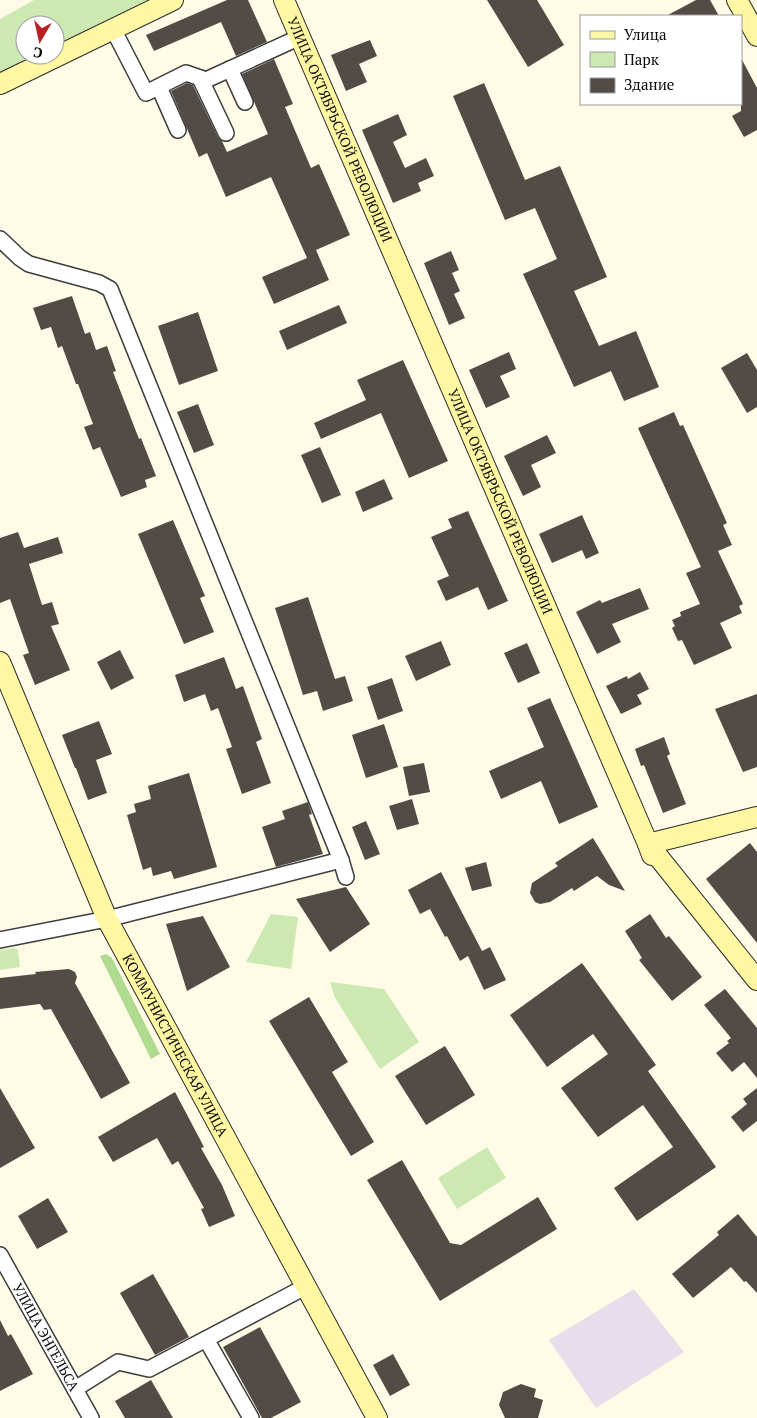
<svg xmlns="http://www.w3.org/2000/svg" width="757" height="1418" font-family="'PT Serif',serif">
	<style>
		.industrial { fill: #e8ddea }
		.green { fill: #cce9b1 }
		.forest { fill: #afda90 }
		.building { fill: #524b46 }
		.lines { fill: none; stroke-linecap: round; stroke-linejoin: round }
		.street-casing { stroke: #3d3d3d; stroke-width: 18 }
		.secondary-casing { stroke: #2c2c2c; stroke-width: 22 }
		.street { stroke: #fff; stroke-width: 15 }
		.secondary { stroke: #fff7a1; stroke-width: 20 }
		.labels { text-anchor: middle; stroke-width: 5; stroke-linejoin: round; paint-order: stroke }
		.street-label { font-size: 14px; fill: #0a0a0a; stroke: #fff }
	</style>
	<rect width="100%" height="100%" fill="#fffbe6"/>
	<path class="industrial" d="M634 1289 684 1352 596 1408 549 1340Z"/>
	<path class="green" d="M34 0H155L55 49V25H25V55H43L0 76V19Z
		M271 914 298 917 291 969 246 962Z
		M14 948 18 950 20 967 0 970V950Z
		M330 982 384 989 419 1042 380 1069 335 998Z
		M487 1147 506 1178 457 1209 438 1178Z"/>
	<path class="forest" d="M106 954 112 958 160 1054 151 1059 100 956Z"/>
	<path class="building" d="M227 0H248L267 42 236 56 221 22 154 51 146 35Z
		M487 0H537L564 45 528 67Z
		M696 0H710L719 16H666Z
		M370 40 377 56 359 64 367 82 346 91 331 55Z
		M741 58 757 88V130L744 137 732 116 741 111Z
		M274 59 293 104 285 107 311 168 319 164 350 235 316 250 329 280 274 304 262 277 307 258 271 177 226 197 207 153 199 157 171 91 187 83 193 85 218 137 222 141 227 152 268 134 242 74Z
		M484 83 525 180 560 166 607 277 574 291 599 346 636 331 659 387 624 401 611 371 574 387 523 274 557 259 535 208 505 220 453 96Z
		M398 114 407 135 393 142 405 168 426 158 434 176 418 183 421 191 393 203 362 130Z
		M451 251 459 270 452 273 460 291 454 294 465 318 449 325 424 263Z
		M72 296 85 334 90 332 96 350 107 346 116 371 113 372 139 439 141 438 156 476 145 480 147 487 121 497 100 447 93 450 84 427 93 424 78 384H76L62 346 58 348 51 327 41 330 33 308Z
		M339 305 347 323 287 350 279 331Z
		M198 312 218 371 179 385 158 326Z
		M509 352 516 369 500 376 510 397 486 408 469 370Z
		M747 353 757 370V407L747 413 721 368Z
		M403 360 448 461 409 478 381 413 321 439 314 423 366 400 357 380Z
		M198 404 214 445 194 453 177 412Z
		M674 412 680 426 683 425 727 523 723 525 732 545 718 551 743 604 739 606 742 613 720 623 732 648 694 665 682 640 678 641 672 628 675 626 672 620 681 616 680 612 700 604 686 573 701 567 638 428Z
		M547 435 556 453 531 465 541 487 523 496 504 456Z
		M320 447 341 495 322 503 301 455Z
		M384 479 393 499 363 512 355 492Z
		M468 511 508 601 488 610 478 587 446 601 437 581 449 576 431 537 452 528 448 519Z
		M582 515 599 553 586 559 582 550 552 563 539 534Z
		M173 520 205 596 200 598 214 632 184 644 138 534Z
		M18 532 24 548 58 537 63 553 29 564 42 605 52 602 59 624 51 626 70 670 35 685 23 655 29 653 10 599 0 603V538Z
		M640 588 649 609 612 624 621 642 597 654 576 612 600 600 602 603Z
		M308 597 335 679 345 676 353 701 323 711 317 691 303 695 275 608Z
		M441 641 451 665 416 681 405 656Z
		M527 643 540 673 518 683 504 653Z
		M120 650 134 678 111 690 97 662Z
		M224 657 236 689 243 686 262 739 256 742 271 783 242 794 226 749 232 747 218 708 211 711 205 694 184 702 175 675Z
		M640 672 649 689 637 695 642 704 621 714 606 686 627 676 628 679Z
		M392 678 403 711 378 720 367 687Z
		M757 694V767L743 772 715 709Z
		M550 698 598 807 559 824 541 781 501 799 489 771 544 747 527 708Z
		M99 721 112 754 96 760 107 793 88 800 76 768H75L62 735Z
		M384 724 398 767 366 778 352 735Z
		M664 737 670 754 667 756 686 804 663 813 644 765 641 766 635 749Z
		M424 763 430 792 409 796 403 767Z
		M189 773 217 867 174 879 171 871 153 876 151 867 143 870 127 815 136 812 134 804 151 799 148 786Z
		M412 799 419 824 397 830 389 806Z
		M308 802 312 814 309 815 323 854 276 867 262 827 285 819 282 811Z
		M366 821 380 854 365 860 352 827Z
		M593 838 625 891 609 885 597 876 574 891 572 888 550 902 540 904 535 902 530 893 532 883 558 866 555 863Z
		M750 843 757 852V943L706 879Z
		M486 862 492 886 472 891 465 868Z
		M441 872 482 951 490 947 506 980 484 990 468 956 460 961 447 936 445 937 430 909 420 914 408 890Z
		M346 887 370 924 330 952 296 899Z
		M650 914 666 938 669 936 702 977 672 1001 639 960 642 958 625 931Z
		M203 916 230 967 187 991 166 924Z
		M582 963 656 1065 648 1071 716 1167 637 1221 614 1188 673 1147 643 1105 598 1137 561 1088 608 1054 593 1034 547 1067 510 1015Z
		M69 969 75 972 77 977 75 983 130 1083 101 1099 51 1009 44 1010 40 1004 0 1009V978L36 974 35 972Z
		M725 989 757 1028V1078L744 1062 732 1072 716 1053 729 1043 727 1041 731 1038 704 1005Z
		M309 997 348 1062 332 1072 374 1142 351 1156 269 1021Z
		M445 1046 475 1095 426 1125 395 1076Z
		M0 1088 35 1148 0 1168Z
		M757 1088V1121L743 1132 731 1117 747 1104 743 1099Z
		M175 1092 204 1147 201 1148 222 1185 235 1216 209 1227 201 1209 204 1208 178 1161 172 1165 157 1138 113 1162 98 1137Z
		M402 1160 450 1243 461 1245 538 1197 557 1229 440 1301 367 1180Z
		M48 1198 68 1232 37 1249 18 1216Z
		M738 1214 757 1237V1293L746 1281 744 1282 731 1267 693 1298 672 1274 719 1235 717 1232Z
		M153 1274 189 1337 155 1355 120 1293Z
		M0 1320 8 1336 11 1334 33 1374 0 1391Z
		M260 1327 301 1402 271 1418H262L223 1347Z
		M393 1354 410 1385 390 1396 373 1365Z
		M151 1380 173 1418H125L115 1401Z
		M521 1384 536 1389 534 1397 543 1400 538 1418H505L499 1405 503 1392Z"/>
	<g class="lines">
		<g class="street-casing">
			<g id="street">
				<path d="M113 29 146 93 186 73 206 80 300 37"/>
				<path d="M230 69 245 102"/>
				<path d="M200 78 226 133"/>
				<path d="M159 87 178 130"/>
				<path d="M0 239 20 258 29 264 99 283 110 289 341 860 346 877"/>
				<path d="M0 940 107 919 341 860"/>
				<path id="s1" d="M0 1255 91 1418"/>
				<path d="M206 1339 251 1418"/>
				<path d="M75 1389 118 1362 149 1369 305 1287"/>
			</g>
		</g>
		<g class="secondary-casing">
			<g id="secondary">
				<path id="s2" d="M284 0 648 844 757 980"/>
				<path d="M737 0 757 36"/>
				<path d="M0 84 173 0"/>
				<path id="s3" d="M0 662 107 919 377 1418"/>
				<path d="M652 855 648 844 757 817"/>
			</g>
		</g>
		<use href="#street" class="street"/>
		<use href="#secondary" class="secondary"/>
	</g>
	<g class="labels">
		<g class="street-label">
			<text dy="5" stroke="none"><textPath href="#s2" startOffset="141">УЛИЦА ОКТЯБРЬСКОЙ РЕВОЛЮЦИИ</textPath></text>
			<text dy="5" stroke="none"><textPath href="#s2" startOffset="546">УЛИЦА ОКТЯБРЬСКОЙ РЕВОЛЮЦИИ</textPath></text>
			<text dy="5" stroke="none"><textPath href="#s3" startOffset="422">КОММУНИСТИЧЕСКАЯ УЛИЦА</textPath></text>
			<text dy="5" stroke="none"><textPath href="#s1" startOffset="94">УЛИЦА ЭНГЕЛЬСА</textPath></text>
		</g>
	</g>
	<rect x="580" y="15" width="162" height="90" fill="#ffffff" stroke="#9d9d9d"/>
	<rect x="590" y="31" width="25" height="8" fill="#fff7a1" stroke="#9d9d9d"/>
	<text x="624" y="40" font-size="15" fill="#0a0a0a">Улица</text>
	<rect x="590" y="52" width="25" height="15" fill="#cce9b1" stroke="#9d9d9d"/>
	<text x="624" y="65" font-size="15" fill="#0a0a0a">Парк</text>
	<rect x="590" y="78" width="25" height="15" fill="#524b46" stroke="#9d9d9d"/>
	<text x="624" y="90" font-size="15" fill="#0a0a0a">Здание</text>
	<g transform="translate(40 40) rotate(189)"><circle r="24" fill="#ffffff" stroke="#9d9d9d"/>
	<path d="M0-4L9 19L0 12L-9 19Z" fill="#bb2124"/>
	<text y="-8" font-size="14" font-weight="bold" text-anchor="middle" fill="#0a0a0a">С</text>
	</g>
</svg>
